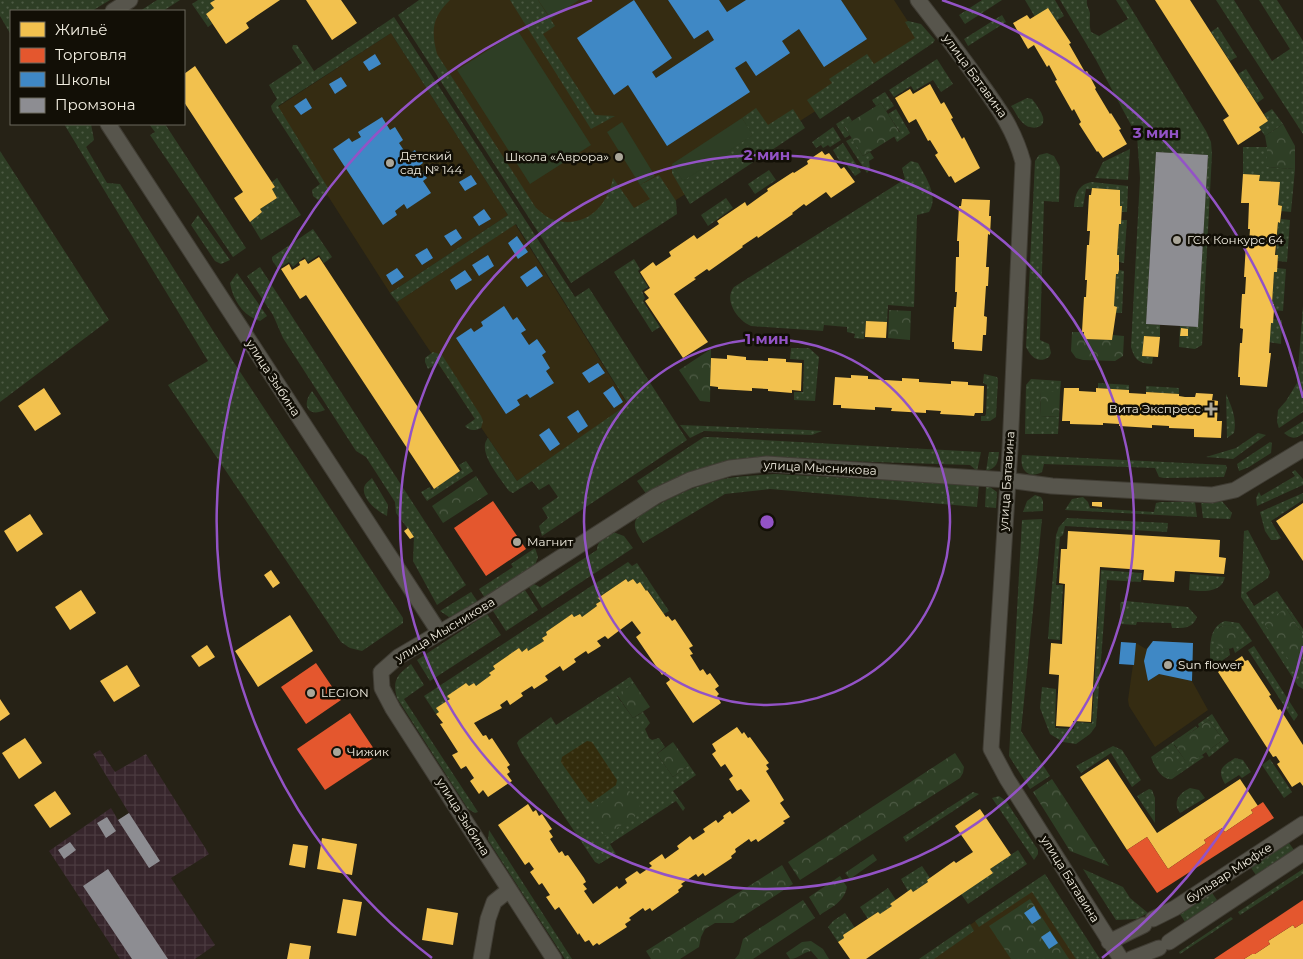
<svg xmlns="http://www.w3.org/2000/svg" width="1303" height="959" font-family="Montserrat,sans-serif">
	<style>
		.built { fill: #352c12 }
		.industrial { fill: url(#industrial-grid) }
		.grass { fill: url(#grass-dots) }
		.forest { fill: url(#forest-crowns) }
		.sand { fill: url(#sand-dots) }
		.pitch { fill: #2e3e25 }
		.homes { fill: #f2c14e }
		.shops { fill: #e4572e }
		.schools { fill: #3f88c5 }
		.industry { fill: #8d8d92 }
		.lines { fill: none; stroke-linecap: round; stroke-linejoin: round }
		.minor-casing { stroke: #403d34; stroke-width: 17 }
		.minor { stroke: #57554c; stroke-width: 15 }
		.ring { fill: none; stroke: #9353c6; stroke-width: 2.5 }
		.poi-dot { fill: #aaa699; stroke: #120f06; stroke-width: 2 }
		.labels { text-anchor: middle; stroke-width: 5; stroke-linejoin: round; paint-order: stroke }
		.street-label { font-size: 12px; fill: #f1ede0; stroke: #120f06 }
		.poi-label { font-size: 12px; fill: #f1ede0; stroke: #120f06; text-anchor: start }
		.centre { fill: #9353c6; stroke: #120f06; stroke-width: 2.5 }
		.ring-label { font-size: 15px; text-anchor: middle; font-weight: bold; fill: #9353c6; stroke: #120f06; stroke-width: 5; stroke-linejoin: round; paint-order: stroke }
	</style>
	<defs>
		<pattern id="industrial-grid" width="8" height="8" patternUnits="userSpaceOnUse" patternTransform="scale(1.25)"><rect width="8" height="8" fill="#37262c"/><path d="M0 4h8M4 0v8" fill="none" stroke="#4b3b40"/></pattern>
		<pattern id="grass-dots" width="8" height="8" patternUnits="userSpaceOnUse" patternTransform="scale(1.25)"><rect width="8" height="8" fill="#2e3e25"/><path d="M2 2h.1M6 6h.1" fill="none" stroke="#4d5a44" stroke-width="1.8" stroke-linecap="round"/></pattern>
		<pattern id="forest-crowns" width="20" height="18" patternUnits="userSpaceOnUse" patternTransform="scale(1.25)"><rect width="20" height="18" fill="#2e3e25"/><path d="M2 6a3 3 0 1 1 6 0M12 15a3 3 0 1 1 6 0" fill="none" stroke="#4d5a44"/></pattern>
		<pattern id="sand-dots" width="8" height="8" patternUnits="userSpaceOnUse" patternTransform="scale(1.25)"><rect width="8" height="8" fill="#332c0d"/><path d="M2 2h.1M6 6h.1" fill="none" stroke="#474124" stroke-width="1.8" stroke-linecap="round"/></pattern>
	</defs>
	<rect width="100%" height="100%" fill="#262216"/>
	<path class="built" d="M439 0H894L922 43 568 269 407 21Z
		M391 33 508 215 390 293 273 110Z
		M515 224 628 405 517 481 397 302Z
		M1153 641 1193 643 1192 681 1208 710 1155 747 1129 706 1128 700 1136 643 1146 649Z
		M1037 880 1088 959H919Z"/>
	<path class="industrial" d="M100 750 115 772 146 754 209 854 171 878 215 945 195 959H120L49 851 111 808 118 820 129 813 93 754Z"/>
	<path class="grass" d="M0 0H110L92 11H11V35L0 16Z
		M157 0H180L163 11H140Z
		M198 0H215L210 3 214 8 206 14 212 24 208 27 192 4Z
		M419 0H450C432 17 431 31 437 54L536 208C540 211 546 217 551 219 584 230 607 208 613 178L634 208 650 199 640 185 659 175 676 201 677 214 571 283 398 15Z
		M510 0H538L555 26 543 34 595 115 615 116 591 129Z
		M982 0H1002L965 24 959 15Z
		M1025 0H1055L1064 16 1056 21 1035 17Z
		M1060 0H1087C1086 6 1089 8 1090 13 1090 20 1089 25 1091 32L1099 36 1128 19 1116 0H1126L1206 131 1211 142 1212 154 1202 345 1195 349 1179 347 1180 326 1198 327 1208 155 1156 152 1146 324 1160 325V337L1144 336 1142 356 1153 357 1152 364C1138 363 1135 360 1131 347L1140 178 1137 136 1096 60Z
		M1216 0H1234L1272 61 1290 49 1259 0H1277L1303 41V134Z
		M1002 15 1006 22 968 46 964 39Z
		M394 17 575 297 589 288 687 440 542 536 539 526 548 518 542 508 558 497 549 484 539 490 532 481 513 493 509 491C501 479 476 451 488 438L517 481 628 404 516 224 397 302 390 293 508 215 391 33 278 106 328 188 327 195 318 200 313 196 312 190 320 184 272 110 271 106 277 99 269 85 302 63 292 48 293 45H297L314 71Z
		M908 21 921 24 935 40 933 43 820 119 807 100 832 83 829 79 867 54 874 64 915 38 905 22Z
		M1218 27 1237 57 1230 61 1211 32Z
		M937 59 953 84 941 92 933 80 914 91 911 86 894 97 889 90Z
		M1246 69 1264 98 1257 103 1238 74Z
		M885 92 894 106 886 111 881 103 876 106 872 100Z
		M1027 98 1032 99C1036 104 1041 111 1043 117 1046 130 1029 130 1023 123 1018 119 1015 111 1011 106Z
		M756 108 768 125 793 109 805 128 690 204 672 173V164L683 180 752 135 742 118Z
		M896 109 910 133 897 142 894 136 900 132 888 114Z
		M1272 109 1283 124 1265 136 1259 127 1268 121 1264 114Z
		M849 116 852 121 844 127 850 135 845 138 836 124Z
		M64 124H91L94 140 86 147 107 183 120 184 217 337 403 618V623L362 651 350 648 341 642 168 385 208 361Z
		M149 124H165L246 248 233 257 150 135 155 132Z
		M833 127 841 140 830 147 828 145 823 148 821 145 816 148 812 142Z
		M852 138 863 156 870 152 874 158 869 161 870 169 867 173 846 141Z
		M843 143 861 172 855 176 843 160 840 162 833 150Z
		M1243 147H1267V167L1295 169 1291 212 1281 211 1282 206 1278 205 1280 182 1259 181 1260 175 1243 174Z
		M1130 149 1128 180 1095 178 1103 162Z
		M0 151 109 320 0 402Z
		M1047 153 1054 156 1060 167 1059 202 1044 201 1040 340 1049 344 1051 353 1049 357C1038 364 1031 357 1026 347L1035 161 1039 155Z
		M911 161 918 163C926 178 939 196 929 212L917 215 914 307 888 305 887 322 866 321 864 339 854 338 855 334 847 332V327L824 325 823 331 751 326C738 321 723 300 734 287L905 179 902 168Z
		M769 170 776 180 755 194 748 184Z
		M277 178 301 215 261 240 250 222 262 212 260 209 277 198 272 189 275 187 272 182Z
		M1092 182 1128 186 1127 212H1122L1120 206V190L1086 189 1083 207H1074C1075 195 1078 184 1092 182Z
		M726 198 733 208 708 226 701 215Z
		M198 215 230 260 221 264 215 261 191 225Z
		M1281 219 1290 220 1287 262 1278 261V255H1276L1278 222 1280 223Z
		M1121 220H1127L1124 263 1119 262V255H1117L1119 224H1121Z
		M313 229 332 257 324 263 319 255 308 262 304 257 293 267 289 262 278 269 272 260V257Z
		M634 259 640 269 638 271 648 287 642 291 645 298 643 301 660 327 652 332 614 272Z
		M260 267 466 585 437 605 413 561 414 537 396 513 395 502 366 457 356 451 283 338 273 315 247 276Z
		M1277 268 1286 269 1283 311 1274 310V305L1272 304 1274 272H1277Z
		M1119 270 1124 271 1122 313H1116V307L1114 306 1116 274H1118Z
		M237 273 267 316 260 321C243 316 233 300 230 283Z
		M1303 306V412L1279 428 1277 422 1278 410 1286 401 1297 383Z
		M1273 319 1282 320 1281 344 1269 342 1271 323H1273Z
		M791 348H809L819 357 815 401 794 400V392H803L804 360 790 359Z
		M433 352 442 355 481 416 483 421 481 428C475 431 469 431 465 426L475 419 438 363 428 369 425 362V358Z
		M984 374 997 377 998 380 996 417 990 421H981V416H985L986 414 987 385 983 383Z
		M1031 379 1061 381 1060 392H1041L1040 416 1059 417 1058 434H1025L1026 385Z
		M1098 383 1129 385V390L1098 388Z
		M1146 386 1179 388V394L1146 392Z
		M312 391 325 410C308 418 301 405 312 391Z
		M1226 394C1232 407 1237 419 1234 433L1227 438Z
		M1303 421V434C1295 439 1291 439 1284 433Z
		M680 425 807 430 822 431 812 435 704 431 690 438Z
		M1258 433 1266 435 1233 459 1206 457 1236 448Z
		M704 437H710L981 452 977 471 970 465 749 458 716 465 647 495 637 481Z
		M1270 442 1272 443 1271 453 1249 467 1239 471 1237 464Z
		M989 452H999C998 463 997 468 986 471Z
		M1022 455 1226 465 1227 468 1224 477 1164 478 1159 477 1155 468 1044 464 1042 472C1028 480 1019 469 1022 455Z
		M466 461 473 471 427 501 421 492 430 487 431 490 434 489 460 471 462 470 459 465Z
		M1295 470 1303 479V485L1257 506 1256 498 1259 492 1261 496 1295 476 1292 472Z
		M775 474 979 485 977 507 770 489 725 494 643 543C637 533 631 526 638 516 661 503 684 490 709 483 730 476 753 476 775 474Z
		M372 478 388 505 387 516C378 512 362 499 364 488 365 483 369 481 372 478Z
		M986 487H990L997 492 996 508 985 507Z
		M1303 493V500L1271 521 1281 538 1277 540H1271L1265 531 1260 512Z
		M1035 495 1041 497 1043 501V511L1023 512 1027 501Z
		M1083 497 1088 502 1090 508 1154 512 1156 503 1160 502H1195L1197 517 1065 510 1072 499Z
		M1221 500 1232 513 1230 519 1203 518 1201 502Z
		M1067 518 1168 523 1167 532 1065 526 1063 535 1060 537 1056 585H1063L1060 640 1048 639 1056 535 1059 527Z
		M1042 519 1021 731 1050 776 1030 789 1009 756 1022 520Z
		M1248 530 1270 572 1268 578 1246 593 1254 606 1277 591 1303 629V635L1286 608 1293 665 1303 659V689L1298 686 1241 597 1244 531Z
		M613 532 624 536 633 548 542 608 529 587 534 584 540 587 597 550C597 540 605 537 613 532Z
		M535 548 538 557 535 565 485 598 479 589 513 567 511 564Z
		M628 562 632 566 637 563 669 611 664 614 648 590 646 591 640 583 637 584 628 582 626 579 599 597 601 601 596 604 597 606 582 617 580 614 574 617 572 614 546 632 547 635 542 638 544 641 528 651 526 649 522 652 519 648 493 666 495 669 490 672 491 675 476 686 474 683 469 686 466 683 448 696 450 699 437 708 439 712 436 714 424 696Z
		M1101 570 1142 573 1141 582 1107 580 1096 726 1090 734 1076 744 1063 742 1050 734 1040 708 1042 687 1056 689 1055 728 1074 729 1075 722 1092 723Z
		M1190 574 1225 577C1222 593 1202 592 1189 590Z
		M525 590 538 610 506 631 493 611Z
		M471 592 478 602 455 616 449 617 440 611Z
		M1126 601 1188 607 1197 617C1192 629 1184 628 1172 628L1171 623 1137 622 1136 625 1121 624 1120 604 1121 602Z
		M487 614 501 635 430 681 417 660Z
		M1225 621 1239 623 1252 641 1235 653 1233 647 1238 641 1234 627 1227 625 1219 627 1225 649H1229L1230 655 1210 669C1211 652 1206 628 1225 621Z
		M1254 646 1298 715 1294 721 1248 650Z
		M411 664 424 685 404 699 478 812 475 813 468 809 397 698C392 680 397 675 411 664Z
		M630 677 634 683 617 696 633 718 643 712 650 723 645 729 649 738 652 740 659 738 665 747 657 754 673 777 689 765 696 775 673 791 685 808 683 811 676 801 610 844 616 854 599 864 595 862 521 752 517 743 519 740 551 717 556 725Z
		M1212 714 1229 741 1209 757 1206 752 1223 740 1209 720 1199 727 1198 724Z
		M1196 726 1197 728 1174 745 1188 764 1202 755 1204 757 1172 779C1162 781 1154 766 1151 757Z
		M1113 746 1122 750 1141 780 1132 787 1111 753 1081 773 1076 766Z
		M1235 758 1243 760 1251 772 1242 778 1239 775 1225 784C1216 769 1223 766 1235 758Z
		M1270 759 1292 792 1284 798 1262 765Z
		M1190 788 1199 790 1205 798 1180 813C1172 802 1179 793 1190 788Z
		M1149 789 1152 790 1155 798V823L1137 796Z
		M973 792 979 794 906 842 903 837Z
		M999 796 1006 801 1038 850V854L1034 860 992 798Z
		M489 830 572 959H565L488 840Z
		M1287 840 1294 850 1256 875 1249 865Z
		M1018 850 1027 864 968 904 961 894 993 873 990 869Z
		M922 866 930 878 927 880 928 882 913 892 911 889 908 891 901 879Z
		M1083 869 1123 887 1130 898 1148 913 1137 919 1116 920Z
		M1303 869V874L1240 915 1238 912Z
		M1045 874 1100 959H1076L1032 892 979 927 975 921Z
		M888 888 896 900 890 904 892 906 880 914 877 912 868 919 860 907Z
		M1210 890 1217 900 1185 922 1178 911Z
		M845 913 855 928 843 935 844 938 838 942 828 927 833 921Z
		M1231 917 1233 919 1180 954 1179 952Z
		M970 924 974 931 934 959H919Z"/>
	<path class="forest" d="M881 103 900 133 863 156 844 126Z
		M1283 124 1295 146V169L1267 167V147L1265 136Z
		M889 310 911 311 910 340 888 338Z
		M1072 332H1084V339L1112 340 1113 335 1124 336 1123 356 1115 361 1083 360 1076 358 1071 351Z
		M711 349 710 402 700 401 679 370Z
		M1041 391 1060 392 1059 417 1040 416Z
		M476 476 488 494 443 523 432 506Z
		M1286 608 1303 635V659L1293 666 1264 623Z
		M1215 637a12 12 0 1 1 24 0a12 12 0 1 1-24 0Z
		M634 683 650 707 633 718 617 695Z
		M1209 720 1223 740 1188 765 1174 744Z
		M673 742 689 765 673 777 657 754Z
		M1169 749 1182 768 1167 778 1154 759Z
		M955 753 964 767 963 773 960 778 800 880 788 862Z
		M1052 779 1109 866 1070 851 1033 792Z
		M626 786 643 811 605 836 589 811Z
		M873 854 877 860 850 879 845 873Z
		M782 865 793 884 733 923H715L705 929 701 937 699 947 680 959H651L646 951Z
		M840 876 847 887C844 902 832 907 820 915L809 897Z
		M1030 899 1069 959H1011L989 926Z
		M803 900 815 918 753 959H735L739 954 743 939Z
		M811 941 823 949 829 959H818L811 951C803 952 798 959 790 959L786 953 802 942Z"/>
	<path class="sand" d="M587 741 592 742 617 780 616 785 591 803 588 801 561 762 562 757Z"/>
	<path class="pitch" d="M538 0H579L551 19Z
		M518 31 591 145 530 184 457 70Z
		M742 118 753 135 683 181 672 164Z
		M622 122 655 176 640 185 607 132Z"/>
	<path class="homes" d="M215 0H280L246 23 249 28 226 44 206 14 214 8 210 3Z
		M306 0H341L357 23 332 40Z
		M1155 0H1190L1268 121 1259 127 1261 130 1238 145 1223 120 1229 116Z
		M1048 8 1071 43 1069 44 1085 72 1087 71 1096 88 1095 89 1110 114 1111 113 1121 129 1119 130 1127 144 1103 158 1098 151 1097 152 1079 124 1081 122 1074 109 1072 111 1055 81 1057 80 1049 65 1047 67 1034 45 1028 49 1013 23 1027 15 1030 19Z
		M195 66 275 187 272 189 277 198 260 209 262 212 250 222 234 198 243 192 184 102V74Z
		M930 84 941 104 944 102 953 118 951 119 962 139 964 137 980 168 955 183 951 176 949 177 935 155 938 153 930 140 928 141 916 119 909 123 895 98 910 89 913 94Z
		M822 151 825 155 829 153 841 169 844 167 855 182 831 198 826 192 806 206 804 204 792 213 793 214 758 238 757 236 742 246 743 247 709 271 707 269 694 278 696 279 674 294 708 342 683 358 645 301 649 298 644 292 650 288 640 272 653 262 656 266 671 256 669 252 694 235 697 239 719 224 717 221 745 202 747 206 768 191 767 189 793 172 794 173 808 164 807 161Z
		M1243 174 1260 175 1259 181 1280 182 1278 205 1282 206 1280 223 1278 222 1275 255H1278L1277 272H1274L1272 304H1274V310L1273 323H1271L1269 353H1271L1267 387 1240 385V377H1238L1240 343H1242L1243 329 1240 328 1242 294H1245L1246 277H1244L1246 244H1249L1250 229H1248L1249 203H1241Z
		M1092 188 1120 190V206H1122L1121 224H1119L1117 255H1119V270L1118 274H1116L1114 306 1117 307 1116 313 1112 340 1084 339V332H1082L1084 297H1086L1087 280H1085L1087 245H1089L1090 231H1087L1089 195H1091Z
		M962 199 990 200 989 216H991L990 235 988 234 986 267H989L988 286H986L984 316 987 317 986 335H983L982 351 954 349V342H952L954 307H956L957 292H955L956 257H959V241H957L959 206H961Z
		M319 257 460 471 434 489 306 295 300 299 281 269 289 264 292 270 300 265 299 262 305 259 308 264Z
		M866 321 887 322 886 338 865 337Z
		M1181 328 1188 329V336H1180Z
		M1144 336 1160 337 1158 357 1142 356Z
		M727 355 746 357V360L768 361V358L786 359V362L802 363 801 391 792 390V393L768 391V389L752 388V391L718 389V387L710 386 711 358 727 359Z
		M851 375 868 376V379L902 381V378L919 379V382L951 384V381L968 382V385L984 386 983 413H975L974 416 959 415 940 414 941 411 926 410V413L891 411 892 408 875 407V410L841 408V405H833L835 377 851 378Z
		M44 388 61 414 35 431 18 406Z
		M1064 388H1079V391L1096 392V388L1129 390V393L1146 394V392L1179 394V396L1185 397H1195L1196 393 1213 394 1212 400 1218 401 1217 421H1222L1221 438 1194 437V429L1169 428V426L1152 425V428L1119 426V424L1103 423V425L1070 424V421H1062Z
		M1092 502H1102V507L1092 506Z
		M1303 503V561L1276 521Z
		M30 514 43 534 17 552 4 531Z
		M408 528 414 537 410 539 404 531Z
		M1068 531 1220 540 1219 557 1226 558 1224 574 1175 571 1174 582 1143 580 1144 570 1100 567 1091 722 1073 721V727L1056 726 1059 675 1049 674 1051 643 1062 644 1065 584 1059 583 1061 549H1067Z
		M271 570 280 583 273 588 264 575Z
		M626 579 628 582 633 579 637 584 640 582 646 591 647 590 666 617 668 616 672 621 675 619 693 646 689 648 693 654 690 655 700 671 703 669 707 675 710 673 719 686 715 689 719 694 717 696 721 703 693 723 666 683 670 680 665 672 662 675 636 637 641 633 632 621 608 639 605 636 597 641 601 646 588 654 586 651 574 659 576 662 563 671 560 666 545 676 548 680 534 689 532 686 521 693 523 696 510 705 507 700 500 705 502 708 474 723 483 736 486 735 489 740 492 738 510 765 507 767 510 772 507 774 512 781 488 797 483 790 479 794 470 781 474 778 466 766 461 769 452 755 458 752 440 724 443 723 436 714 439 712 436 708 450 699 447 696 466 683 469 686 474 683 476 686 491 675 489 673 495 669 493 666 519 648 522 652 527 648 528 651 544 641 542 638 547 635 546 632 572 614 574 617 580 614 582 617 597 606 596 604 601 601 598 598Z
		M81 590 96 613 70 630 55 607Z
		M290 615 313 651 258 687 235 651Z
		M207 645 215 657 199 667 191 656Z
		M1242 656 1245 661 1248 660 1271 695 1269 696 1278 710 1280 709 1303 745V786L1300 782 1292 787 1277 764 1280 762 1276 756 1273 757 1218 672Z
		M127 665 140 686 114 702 100 681Z
		M0 699 10 714 0 721Z
		M737 727 742 734 744 732 748 738 750 737 769 763 766 765 769 769 766 771 784 800 780 803 790 817 783 821 785 823 758 842 756 839 751 842 749 839 735 849 736 852 731 856 732 858 705 876 703 873 698 877 696 874 681 884 683 886 678 890 679 892 652 911 650 908 645 911 643 908 629 918 631 920 625 924 627 927 599 945 597 943 593 946 589 940 585 942 579 933 578 935 559 907 555 910 546 897 550 895 542 883 539 885 530 872 534 869 529 862 525 865 498 825 528 804 533 812 536 810 539 816 542 814 552 829 549 831 553 837 550 839 559 853 562 851 565 856 568 855 584 878 586 882 583 884 587 889 584 891 593 904 617 886 619 889 627 883 625 879 637 871 640 874 652 866 649 863 662 854 665 859 679 849 677 846 690 836 693 840 705 832 703 829 716 820 718 823 724 818 723 816 730 811 732 814 750 801 741 789 737 791 729 779 733 776 725 764 721 767 712 754 716 751 712 744Z
		M25 738 42 763 19 779 2 753Z
		M1108 759 1157 833 1240 779 1258 806 1251 810 1253 813 1225 832 1222 828 1204 840 1206 843 1168 869 1147 837 1127 850 1080 777Z
		M55 791 71 814 50 828 34 805Z
		M980 809 1011 855 990 869 993 873 866 959H850L838 942 844 938 843 935 878 912 880 914 892 906 890 904 911 889 913 892 928 882 927 880 954 861 956 863 973 852 955 826Z
		M322 838 357 844 352 875 317 869Z
		M293 844 308 846 305 868 289 865Z
		M343 899 362 902 356 936 337 933Z
		M427 908 458 913 453 945 422 940Z
		M1303 923V959H1244L1252 954H1255L1270 944 1268 941 1293 925 1295 928Z
		M290 943 311 946 309 959H287Z"/>
	<path class="shops" d="M493 501 526 549 486 576 454 528Z
		M316 663 341 700 306 724 281 687Z
		M350 713 378 755 325 790 297 749Z
		M1263 802 1274 818 1157 893 1127 850 1147 837 1168 869 1206 843 1204 840 1222 828 1225 832 1253 813 1251 810Z
		M1303 900V923L1295 928 1293 925 1268 941 1270 944 1255 954H1252L1244 959H1214Z"/>
	<path class="schools" d="M634 0 672 58 652 72 656 78 714 40 708 30 694 39 668 0H719L727 12 746 0H841L867 39 824 67 799 29 782 41 790 53 756 76 746 61 735 68 750 92 667 146 628 85 614 95 577 38Z
		M375 54 381 64 369 71 363 62Z
		M341 77 347 86 335 94 329 84Z
		M306 98 312 108 301 115 294 106Z
		M382 117 390 130 395 127 403 140 399 143 407 155 415 150 423 163 419 166 427 178 423 181 431 193 407 209 404 204 395 211 397 215 383 225 333 149 349 138 352 142 361 137 358 132Z
		M471 175 477 184 465 191 459 182Z
		M484 209 491 219 479 226 473 217Z
		M456 229 462 238 451 246 444 236Z
		M517 236 528 252 518 259 508 243Z
		M427 248 433 258 422 265 415 255Z
		M488 255 494 266 479 276 472 265Z
		M536 266 543 276 527 287 520 277Z
		M397 268 404 277 392 285 386 275Z
		M465 270 472 280 456 290 450 280Z
		M504 306 513 320 517 317 526 330 521 333 529 345 537 339 546 352 542 355 550 368 546 371 554 383 530 398 527 394 517 400 520 405 506 414 456 338 471 328 474 332 483 326 481 322Z
		M598 363 605 373 589 383 582 373Z
		M613 386 623 402 614 408 603 393Z
		M578 410 588 426 578 433 567 417Z
		M549 428 560 444 550 451 539 435Z
		M1153 641 1193 643 1192 681 1159 674 1148 681 1144 661 1147 649Z
		M1121 642 1136 643 1134 665 1119 664Z
		M1034 906 1041 918 1032 924 1024 913Z
		M1050 931 1058 943 1049 949 1041 937Z"/>
	<path class="industry" d="M1156 152 1208 155 1198 327 1146 324Z
		M129 813 160 861 149 868 118 820Z
		M107 817 116 831 106 838 97 823Z
		M70 842 76 850 64 859 58 850Z
		M108 869 168 959H132L83 886Z"/>
	<g class="lines">
		<g class="minor-casing">
			<path id="minor" d="M918 0C939 27 959 53 979 81 999 109 1014 129 1023 162L1010 449 991 749 1007 779 1121 959
				M113 11 130 0
				M108 124 439 632
				M1153 919 1175 908 1303 824
				M1109 942 1144 925
				M1169 942 1303 853
				M481 959 488 919 494 902 509 890
				M554 959 393 709 382 688 381 672 398 657 485 606 656 496 690 480 730 468 767 464 1007 480 1052 486 1212 495 1235 490 1303 449
				M1131 959 1159 948"/>
		</g>
		<use href="#minor" class="minor"/>
	</g>
	<g class="ring">
		<circle cx="767" cy="522" r="183"/>
		<circle cx="767" cy="522" r="367"/>
		<path d="M1303 646A550 550 0 0 1 1102 958M432 958A550 550 0 0 1 592 0M942 0A550 550 0 0 1 1303 398"/>
	</g>
	<g class="poi-dot">
		<circle cx="619" cy="157" r="5"/>
		<circle cx="390" cy="163" r="5"/>
		<circle cx="1177" cy="240" r="5"/>
		<path d="M1208.5 401.5h5v5h5v5h-5v5h-5v-5h-5v-5h5z"/>
		<circle cx="517" cy="542" r="5"/>
		<circle cx="1168" cy="665" r="5"/>
		<circle cx="311" cy="693" r="5"/>
		<circle cx="337" cy="752" r="5"/>
	</g>
	<g class="labels">
		<g class="street-label">
			<text transform="translate(975 76) rotate(54)" y="4">улица Батавина</text>
			<text transform="translate(273 378) rotate(57)" y="4">улица Зыбина</text>
			<text transform="translate(820 468) rotate(3)" y="4">улица Мысникова</text>
			<text transform="translate(1007 481) rotate(-86)" y="4">улица Батавина</text>
			<text transform="translate(445 630) rotate(-31)" y="4">улица Мысникова</text>
			<text transform="translate(463 817) rotate(58)" y="4">улица Зыбина</text>
			<text transform="translate(1229 873) rotate(-33)" y="4">бульвар Мюфке</text>
			<text transform="translate(1070 879) rotate(58)" y="4">улица Батавина</text>
		</g>
		<g class="poi-label">
			<text x="400" y="160">Детский<tspan x="400" dy="14">сад № 144</tspan></text>
			<text x="609" y="161" text-anchor="end">Школа «Аврора»</text>
			<text x="1187" y="244">ГСК Конкурс 64</text>
			<text x="1201" y="413" text-anchor="end">Вита Экспресс</text>
			<text x="527" y="546">Магнит</text>
			<text x="1178" y="669">Sun flower</text>
			<text x="321" y="697">LEGION</text>
			<text x="347" y="756">Чижик</text>
		</g>
	</g>
	<circle cx="767" cy="522" r="8" class="centre"/>
	<g class="ring-label">
		<text x="1156" y="138">3 мин</text>
		<text x="767" y="160">2 мин</text>
		<text x="767" y="344">1 мин</text>
	</g>
	<rect x="10" y="10" width="175" height="115" fill="#120f06" stroke="#6b685d"/>
	<rect x="20" y="22" width="25" height="15" fill="#f2c14e" stroke="#6b685d"/>
	<text x="55" y="35" font-size="15" fill="#f1ede0">Жильё</text>
	<rect x="20" y="48" width="25" height="15" fill="#e4572e" stroke="#6b685d"/>
	<text x="55" y="60" font-size="15" fill="#f1ede0">Торговля</text>
	<rect x="20" y="72" width="25" height="15" fill="#3f88c5" stroke="#6b685d"/>
	<text x="55" y="85" font-size="15" fill="#f1ede0">Школы</text>
	<rect x="20" y="98" width="25" height="15" fill="#8d8d92" stroke="#6b685d"/>
	<text x="55" y="110" font-size="15" fill="#f1ede0">Промзона</text>
</svg>
